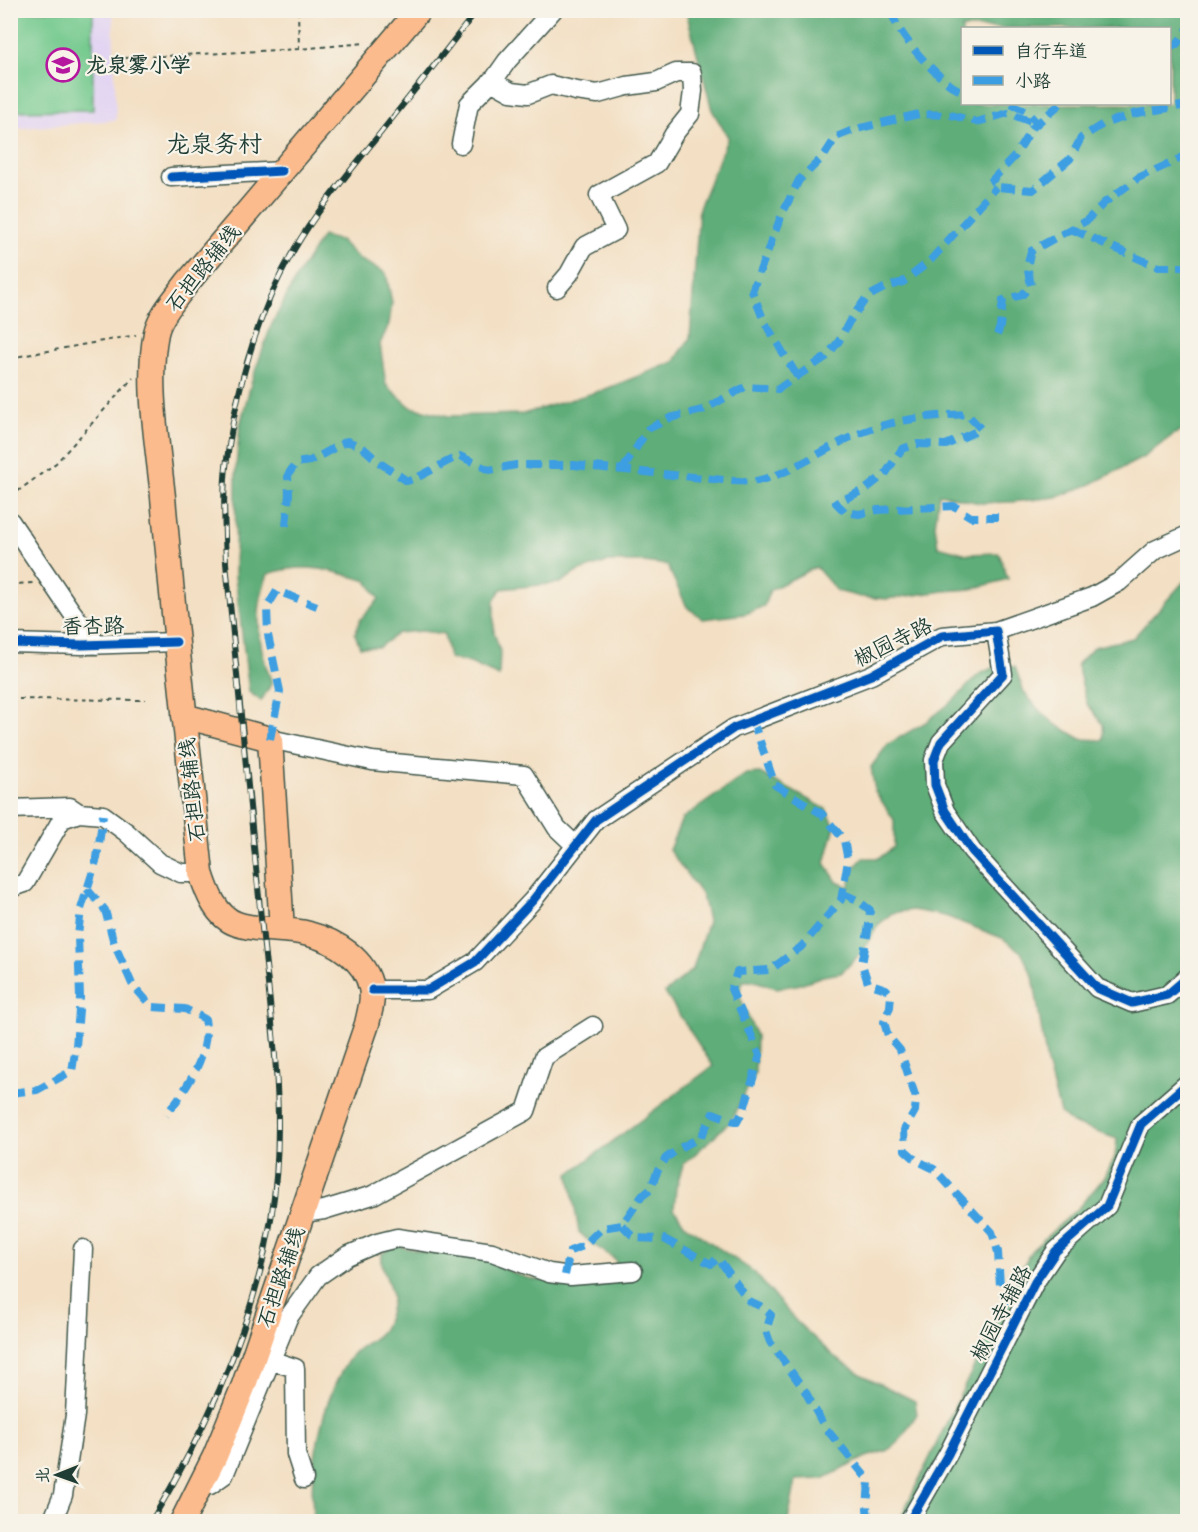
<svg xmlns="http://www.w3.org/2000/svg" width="1198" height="1532" font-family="Dekko,'LXGW WenKai TC',sans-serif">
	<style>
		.built { fill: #e2d4f3 }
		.green { fill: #73c98e; stroke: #498361; stroke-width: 1.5 }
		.forest { fill: #5ead79; stroke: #3e7556; stroke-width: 1.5; fill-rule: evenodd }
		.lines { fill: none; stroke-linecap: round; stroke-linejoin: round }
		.minor-casing { stroke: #3f5549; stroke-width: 21 }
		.major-casing { stroke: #3f5549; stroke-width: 27 }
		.path { stroke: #3f5549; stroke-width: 2; stroke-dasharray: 4.5 4.5; stroke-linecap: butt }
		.minor { stroke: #fff; stroke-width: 18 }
		.major { stroke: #fbbb8d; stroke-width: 24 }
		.rail-casing { stroke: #1f3d34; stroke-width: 6 }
		.rail { stroke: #f7f3e8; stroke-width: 4; stroke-dasharray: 11; stroke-linecap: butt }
		.quiet { stroke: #3c9ee2; stroke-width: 8; stroke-dasharray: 15 8; stroke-linecap: butt }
		.cycleway-casing { stroke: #f7f3e8; stroke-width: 13 }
		.cycleway { stroke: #0057b8; stroke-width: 9 }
		.labels { text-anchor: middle; stroke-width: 4.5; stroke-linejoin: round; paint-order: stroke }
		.poi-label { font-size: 21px; font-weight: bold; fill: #1f3d34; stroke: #f7f3e8; text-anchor: start }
		.street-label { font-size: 21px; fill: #1f3d34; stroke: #f7f3e8 }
		.quarter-label { font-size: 24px; fill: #1f3d34; stroke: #f7f3e8 }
	</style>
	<rect width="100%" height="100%" fill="#f7f3e8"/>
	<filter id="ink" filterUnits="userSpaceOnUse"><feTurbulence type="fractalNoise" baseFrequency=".0167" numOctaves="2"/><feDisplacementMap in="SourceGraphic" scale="12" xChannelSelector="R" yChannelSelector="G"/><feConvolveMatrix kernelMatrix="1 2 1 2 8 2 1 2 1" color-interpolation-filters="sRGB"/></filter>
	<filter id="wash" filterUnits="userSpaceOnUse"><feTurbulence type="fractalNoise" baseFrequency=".008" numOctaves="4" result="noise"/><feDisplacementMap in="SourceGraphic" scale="24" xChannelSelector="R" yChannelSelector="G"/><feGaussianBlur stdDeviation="1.35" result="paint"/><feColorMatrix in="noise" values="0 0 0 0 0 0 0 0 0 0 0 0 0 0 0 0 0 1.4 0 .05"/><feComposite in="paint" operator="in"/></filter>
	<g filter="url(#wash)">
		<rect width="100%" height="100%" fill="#f3dfc3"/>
		<path class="built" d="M11 11H113L116 120 11 129Z"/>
		<path class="green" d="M12 11H93V110L12 111Z"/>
		<path class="forest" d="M686 11H1187V427L1173 435 1144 457 1089 485 1056 497 1012 502 980 503 939 494 935 525 938 546 967 554 999 553 1008 579 972 589 944 591 887 599 861 597 837 591 816 567 770 590 764 606 745 614 703 619 687 607 667 565 643 562H607L577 572 560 583 501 589 494 601V632L500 651 499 676 470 663 449 658 444 634 421 631 398 633 379 647H360L355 634 360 620 379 599 367 581C331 570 306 562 268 574 253 610 258 648 272 683L261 701 249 692 235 576 236 466 240 425 252 380 271 326 297 276 322 236 341 241 359 259 386 273 392 303 389 324 380 344 386 385 411 407 449 416 523 414 603 390 674 362 690 338 699 208 728 137 712 110ZM962 28H1170V104H962Z
			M1187 578V1521H899L998 1317 1031 1251 1078 1208 1105 1177 1115 1157 1117 1139 1072 1123 1060 1113 1047 1064 1033 976 1021 952 1002 938 945 916 913 910 892 913 877 926 862 952 841 973 823 976 797 985 776 988 755 981H742L739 994 756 1036 755 1073 731 1121 683 1165 676 1188 674 1209 685 1225 754 1272 796 1321 837 1359 864 1376 915 1401 917 1414 898 1443 886 1451 866 1457 823 1479 796 1480 788 1521 314 1522C307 1471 322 1396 352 1355 361 1343 379 1340 385 1325 388 1318 392 1305 392 1298 391 1282 380 1271 382 1254L393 1245C405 1247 418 1252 429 1253 441 1254 451 1249 462 1250 482 1251 503 1270 521 1276 551 1287 588 1277 618 1273L615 1259 591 1243 579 1232 569 1174 713 1066 665 993 693 969 708 921 702 895 669 850 682 819 746 774 760 773 826 809 835 826 825 863 837 882 849 887 853 869 863 858H879L894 847V820L875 791 871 767 888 744 926 722 954 700 978 675 994 667H1015L1024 692 1039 710 1055 724 1081 739 1104 740 1103 724 1087 704 1077 665 1094 647 1133 638Z"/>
	</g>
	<g filter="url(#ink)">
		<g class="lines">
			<g class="minor-casing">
				<path id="minor" d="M491 81 511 92 528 94 551 85 576 91 598 94 627 86 656 82 676 73H692L693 91 690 114 674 134 657 163 599 195 616 230 584 247 569 274 557 288
					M461 144 469 104 495 78 507 61 553 10
					M171 177 282 171
					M10 521 71 611 97 645
					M996 631 1092 597 1119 582 1155 550 1188 535
					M10 643 82 645 176 642
					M270 739 372 761 524 775 557 828 576 846
					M10 809 70 807 79 813
					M10 888 25 883 62 819 79 813 103 815 126 832 160 863 181 873H201
					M372 990H428L475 962 533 900 596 820 734 728 871 675 942 636 996 631 1003 674 941 742 934 760 935 785 945 811 972 851 1097 988 1132 1003 1167 995 1188 977
					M303 1213 324 1210 373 1195 526 1111 544 1057 593 1026
					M270 1360 295 1368 296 1454 304 1479
					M199 1487 210 1485 224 1475 288 1318 318 1276 347 1256 377 1243 397 1238 492 1252 549 1273 571 1276 633 1271
					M52 1522 63 1495 75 1415 83 1249
					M909 1522 948 1454 1035 1282 1056 1251 1107 1206 1141 1124 1188 1083"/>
			</g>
			<g class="major-casing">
				<path id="major" d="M184 716 270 739 282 930
					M182 1522 215 1456 244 1385 367 1024C369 1014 374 999 371 988 366 960 336 941 309 934 286 927 260 932 237 924 216 917 207 892 201 873 188 748 174 623 163 497 158 447 146 382 156 333 160 315 176 298 187 283L419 10"/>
			</g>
			<path class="path" d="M298 10 299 49
				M124 58 299 49 366 43
				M10 358 136 335
				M10 497 56 463 133 378
				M10 584 35 583
				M10 699 146 700"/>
			<use href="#minor" class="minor"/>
			<use href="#major" class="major"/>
			<g class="rail-casing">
				<path id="rail" d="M151 1522C206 1430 254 1325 271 1219 287 1120 272 1026 262 928 249 807 238 685 226 563 225 529 222 493 227 459 237 386 258 311 295 248 316 212 344 179 370 146 406 101 442 56 477 10"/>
			</g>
			<use href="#rail" class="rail"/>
			<path class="quiet" d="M892 10C891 29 944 87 962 91
				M1170 47 1176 45 1188 29
				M1011 104 1026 111 1035 121
				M1060 104 1032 128 1015 156 992 180 996 187 1033 190 1070 159 1081 138 1103 124 1137 113 1188 105
				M1071 229 1158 267H1188
				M997 335 1000 327 1003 300 1022 295 1031 285 1027 266 1031 251 1086 221 1104 203 1138 178 1188 155
				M797 376 764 321 752 291 782 214 799 180 824 156 836 137 856 129 919 114 951 115 977 122 1008 113 1037 124
				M623 469 648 429 670 418 703 410 745 387 778 389 826 357 839 341 849 322 867 297 884 288 903 282 929 262 996 187
				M286 526 289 494 288 475 296 463 310 461 347 441 362 447 380 463 407 481C427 475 441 463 460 456L489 470 516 465H574L733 481C741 481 749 482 756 481 790 474 819 452 849 438 887 420 926 416 967 414L981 429 946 445 917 444 902 449 886 473 866 489 836 503 845 512 859 514 878 510 954 506 971 517H998
				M270 739 280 691 268 635 267 607 277 591 317 606
				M1188 787 1183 808 1188 812
				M87 889 105 910 114 943 132 984 152 1007 185 1009 205 1019C211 1054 187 1088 166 1115
				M842 893 857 900 870 910 869 925 862 964 868 983 886 989 891 995 890 1007 884 1022 888 1036 900 1050 916 1098 915 1111 904 1130 905 1150 916 1160 934 1169 992 1232 998 1252 1000 1286 1016 1321
				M10 1093 37 1090 72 1071 76 1046 80 998 78 936 81 909 97 858 103 815
				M622 1225 635 1238 664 1239 711 1264 718 1258 749 1301 760 1306 771 1315 766 1331 770 1342 805 1391 824 1426 869 1481 867 1509 869 1522
				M565 1275 570 1251 583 1246 602 1228 622 1225 642 1196 650 1190 657 1172 666 1158 680 1148 701 1137 713 1113 737 1122 744 1109 760 1055 731 989 737 972 770 970 801 947 841 900 848 861 844 840 822 814 775 785 753 721"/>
			<g class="cycleway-casing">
				<path id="cycleway" d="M171 177 282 171
					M10 643 82 645 176 642
					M372 990H428L475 962 533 900 596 820 734 728 871 675 942 636 996 631 1003 674 941 742 934 760 935 785 945 811 972 851 1097 988 1132 1003 1167 995 1188 977
					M909 1522 948 1454 1035 1282 1056 1251 1107 1206 1141 1124 1188 1083"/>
			</g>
			<use href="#cycleway" class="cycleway"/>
		</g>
	</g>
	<defs>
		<g id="school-ring" transform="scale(1.725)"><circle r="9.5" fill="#f7f3e8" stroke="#b5179e" stroke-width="1.5"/><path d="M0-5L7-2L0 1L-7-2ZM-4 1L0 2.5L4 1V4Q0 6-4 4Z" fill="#b5179e"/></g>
	</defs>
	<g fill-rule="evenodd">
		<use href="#school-ring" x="63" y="65"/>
	</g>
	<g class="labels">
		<g class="poi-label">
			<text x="86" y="72">龙泉雾小学</text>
		</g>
		<g class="street-label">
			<text transform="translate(203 268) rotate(-51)" y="7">石担路辅线</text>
			<text transform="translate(93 626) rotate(-1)" y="7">香杏路</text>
			<text transform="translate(893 642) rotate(-26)" y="7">椒园寺路</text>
			<text transform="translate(192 790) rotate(-96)" y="7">石担路辅线</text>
			<text transform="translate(281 1277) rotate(-71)" y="7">石担路辅线</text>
			<text transform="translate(1001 1313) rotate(-62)" y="7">椒园寺辅路</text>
		</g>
		<g class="quarter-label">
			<text x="214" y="152">龙泉务村</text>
		</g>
	</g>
	<rect width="1198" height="1532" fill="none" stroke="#f7f3e8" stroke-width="36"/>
	<rect x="961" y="27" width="210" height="78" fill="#f7f3e8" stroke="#a1aaa0" stroke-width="1.5"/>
	<rect x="973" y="46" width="30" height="9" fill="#0057b8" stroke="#a1aaa0" stroke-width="1.5"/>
	<text x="1015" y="57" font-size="18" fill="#1f3d34">自行车道</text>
	<rect x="973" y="76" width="30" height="9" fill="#3c9ee2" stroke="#a1aaa0" stroke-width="1.5"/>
	<text x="1015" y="87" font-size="18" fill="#1f3d34">小路</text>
	<g transform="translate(57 1475) rotate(269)" stroke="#f7f3e8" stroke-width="4.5" paint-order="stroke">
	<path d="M0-4.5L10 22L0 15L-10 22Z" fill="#1f3d34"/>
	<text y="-9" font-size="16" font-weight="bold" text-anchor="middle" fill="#1f3d34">北</text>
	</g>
</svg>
